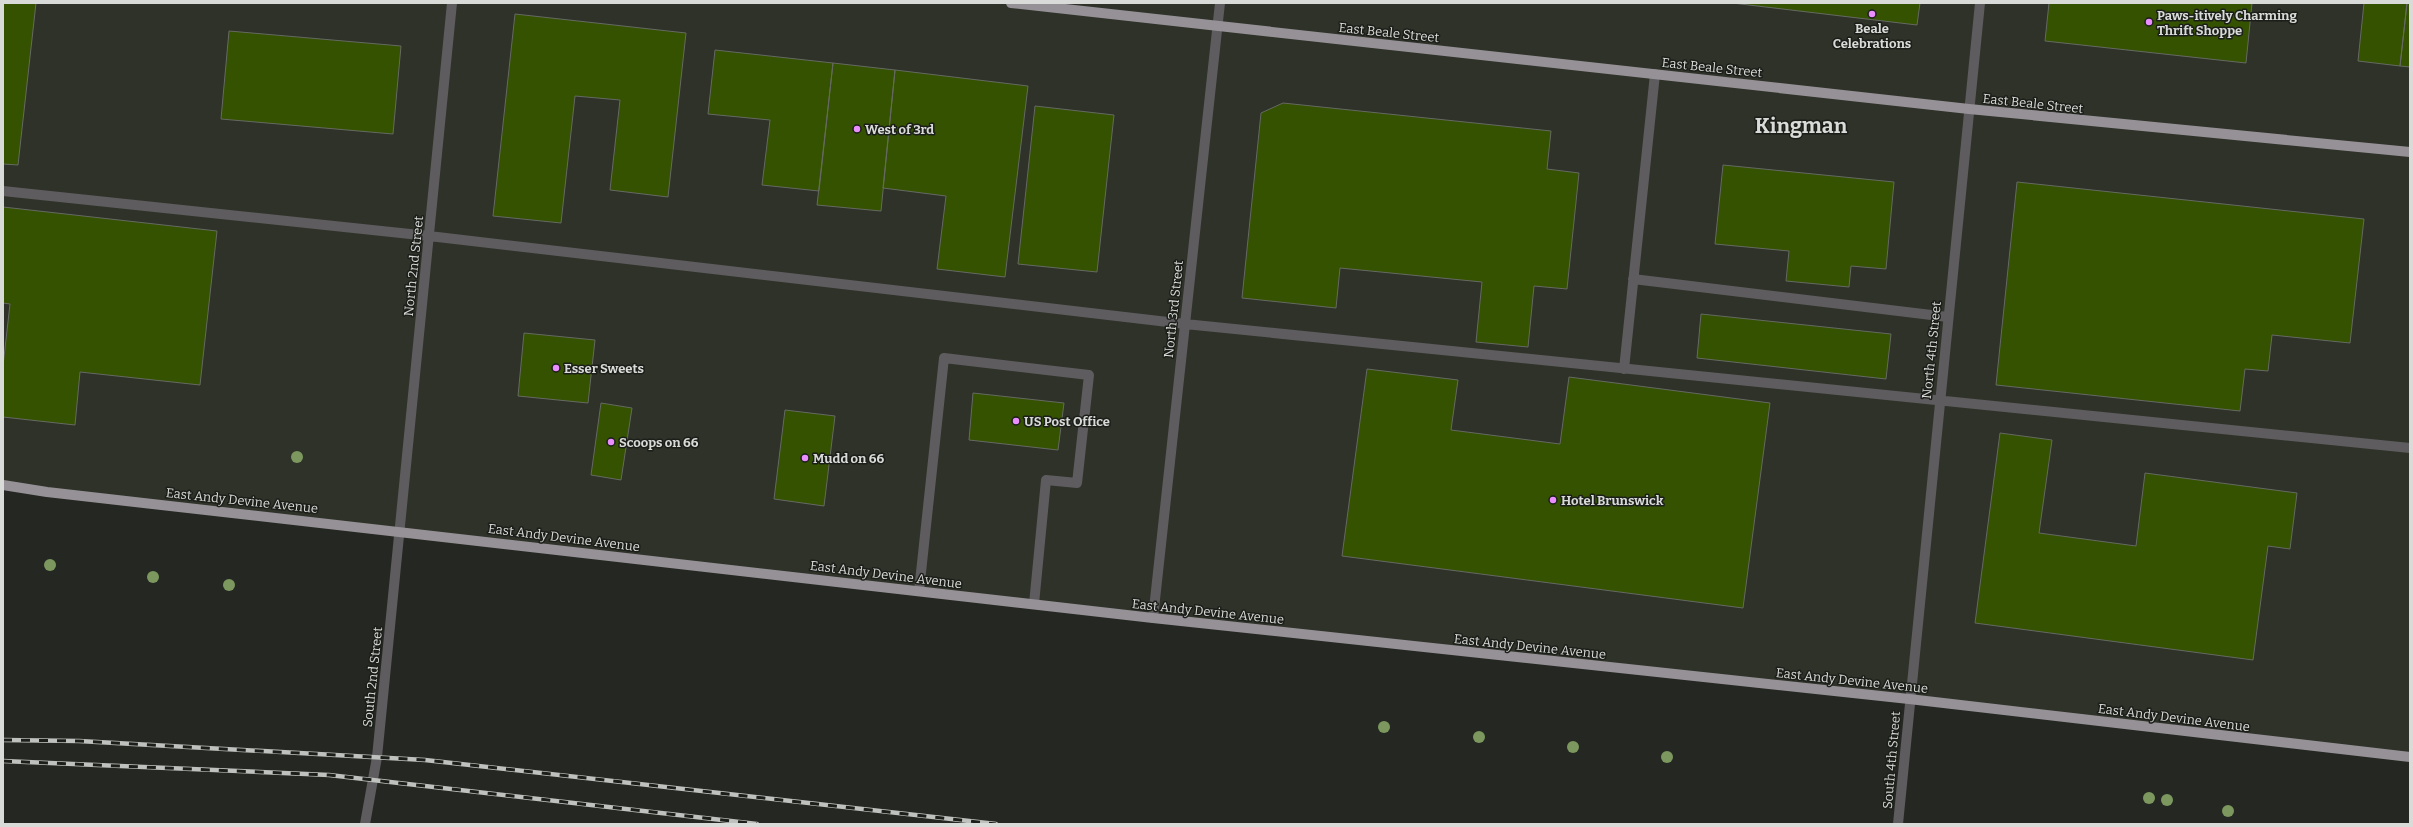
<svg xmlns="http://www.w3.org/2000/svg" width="2413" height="827" font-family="Bitter,serif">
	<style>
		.built { fill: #2e3228 }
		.building { fill: #345200; stroke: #666962 }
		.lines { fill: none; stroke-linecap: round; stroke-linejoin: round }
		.minor { stroke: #5e5c5f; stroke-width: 10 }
		.major { stroke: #969197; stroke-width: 10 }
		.rail-casing { stroke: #bfc1be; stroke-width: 4.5 }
		.rail { stroke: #1b1e19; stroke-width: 3; stroke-dasharray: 9; stroke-linecap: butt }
		.tree { fill: #7c985e }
		.poi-dot { fill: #ea8dfd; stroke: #1b1e19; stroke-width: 1.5 }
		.labels { text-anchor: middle; stroke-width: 3; stroke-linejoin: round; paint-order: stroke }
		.poi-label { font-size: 13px; font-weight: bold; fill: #d9dbd8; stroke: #1b1e19; text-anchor: start }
		.street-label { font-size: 13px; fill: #d9dbd8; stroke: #1b1e19 }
		.town-label { font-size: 21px; font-weight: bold; fill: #d9dbd8; stroke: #1b1e19 }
	</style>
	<rect width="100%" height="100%" fill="#252822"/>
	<path class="built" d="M3 3H2410V757L3 485Z"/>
	<path class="building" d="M3 3H36L18 165 3 164Z
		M1732 3H1920L1917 25Z
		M2049 3H2252L2246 63 2045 41Z
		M2364 3H2407L2400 66 2358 61Z
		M2407 3H2410V67L2400 66Z
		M515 14 686 33 668 197 610 190 620 100 575 96 561 223 493 216Z
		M229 31 401 46 393 134 221 119Z
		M715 50 833 63 819 191 762 185 770 120 708 114Z
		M833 63 895 70 881 211 817 205Z
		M895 70 1028 86 1005 277 937 269 946 196 883 188Z
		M1283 103 1551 131 1547 169 1579 173 1567 289 1534 286 1528 347 1476 342 1482 282 1340 268 1336 308 1242 298 1261 113Z
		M1035 106 1114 115 1097 272 1018 264Z
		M1723 165 1894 182 1886 269 1851 266 1849 287 1786 281 1789 251 1715 244Z
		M2017 182 2364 219 2350 343 2272 335 2268 371 2245 369 2240 411 1996 385Z
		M3 207 217 231 200 385 80 372 75 425 3 417V366L10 304 3 303Z
		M1701 314 1891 334 1886 379 1697 358Z
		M524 333 595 340 588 403 518 396Z
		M1367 369 1458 380 1451 430 1560 444 1569 377 1770 403 1743 608 1342 556Z
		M973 393 1064 403 1058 450 969 440Z
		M601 403 632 408 621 480 591 475Z
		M785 410 835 416 824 506 774 499Z
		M2000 433 2052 440 2039 533 2136 546 2145 473 2297 493 2290 549 2268 546 2253 660 1975 623Z"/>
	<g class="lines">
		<path class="minor" d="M3 191 429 236 1185 324 2410 448
			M1633 279 1948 317
			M1624 369 1655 74
			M919 591 944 358 1089 375 1077 483 1046 480 1034 604
			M1153 618 1220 3
			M365 824 377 757 452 3
			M1898 824 1980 3"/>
		<path class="major" d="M1011 3 1969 109 2410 152
			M3 485 47 492 1153 618 1909 699 2410 757"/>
		<g class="rail-casing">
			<path id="rail" d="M3 740 79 741 425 760 996 824
				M3 761 329 775 757 824"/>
		</g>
		<use href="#rail" class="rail"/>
	</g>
	<g class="tree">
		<circle cx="297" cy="457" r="6"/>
		<circle cx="50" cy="565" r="6"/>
		<circle cx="153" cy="577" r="6"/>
		<circle cx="229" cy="585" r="6"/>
		<circle cx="1384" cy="727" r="6"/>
		<circle cx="1479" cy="737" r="6"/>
		<circle cx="1573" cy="747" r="6"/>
		<circle cx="1667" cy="757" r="6"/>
		<circle cx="2149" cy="798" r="6"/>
		<circle cx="2167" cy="800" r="6"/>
		<circle cx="2228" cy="811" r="6"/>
	</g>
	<g class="poi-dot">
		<circle cx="1872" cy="14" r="4"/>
		<circle cx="2149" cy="22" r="4"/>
		<circle cx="857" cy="129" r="4"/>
		<circle cx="556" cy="368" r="4"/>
		<circle cx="1016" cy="421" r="4"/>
		<circle cx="611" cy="442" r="4"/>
		<circle cx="805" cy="458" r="4"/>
		<circle cx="1553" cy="500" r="4"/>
	</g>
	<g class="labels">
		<g class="poi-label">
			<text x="2157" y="20">Paws-itively Charming<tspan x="2157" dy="15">Thrift Shoppe</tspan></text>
			<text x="1872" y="33" text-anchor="middle">Beale<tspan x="1872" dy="15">Celebrations</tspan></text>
			<text x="865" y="134">West of 3rd</text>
			<text x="564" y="373">Esser Sweets</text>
			<text x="1024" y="426">US Post Office</text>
			<text x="619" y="447">Scoops on 66</text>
			<text x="813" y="463">Mudd on 66</text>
			<text x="1561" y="505">Hotel Brunswick</text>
		</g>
		<g class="street-label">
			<text transform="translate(1389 32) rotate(6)" y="5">East Beale Street</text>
			<text transform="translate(1712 67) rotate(6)" y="5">East Beale Street</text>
			<text transform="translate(2033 103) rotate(6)" y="5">East Beale Street</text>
			<text transform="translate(413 266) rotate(-84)" y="5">North 2nd Street</text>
			<text transform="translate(1173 309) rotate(-84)" y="5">North 3rd Street</text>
			<text transform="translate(1931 350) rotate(-84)" y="5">North 4th Street</text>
			<text transform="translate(242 500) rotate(6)" y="5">East Andy Devine Avenue</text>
			<text transform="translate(564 537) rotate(7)" y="5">East Andy Devine Avenue</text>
			<text transform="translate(886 574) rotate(7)" y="5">East Andy Devine Avenue</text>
			<text transform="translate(1208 611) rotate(6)" y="5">East Andy Devine Avenue</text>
			<text transform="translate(1530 646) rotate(6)" y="5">East Andy Devine Avenue</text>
			<text transform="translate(372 677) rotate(-84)" y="5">South 2nd Street</text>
			<text transform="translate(1852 680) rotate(6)" y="5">East Andy Devine Avenue</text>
			<text transform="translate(2174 717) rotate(7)" y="5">East Andy Devine Avenue</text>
			<text transform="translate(1891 760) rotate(-85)" y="5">South 4th Street</text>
		</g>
		<g class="town-label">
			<text x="1801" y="133">Kingman</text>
		</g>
	</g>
	<rect width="2413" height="827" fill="none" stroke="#d9dbd8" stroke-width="8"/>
</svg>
